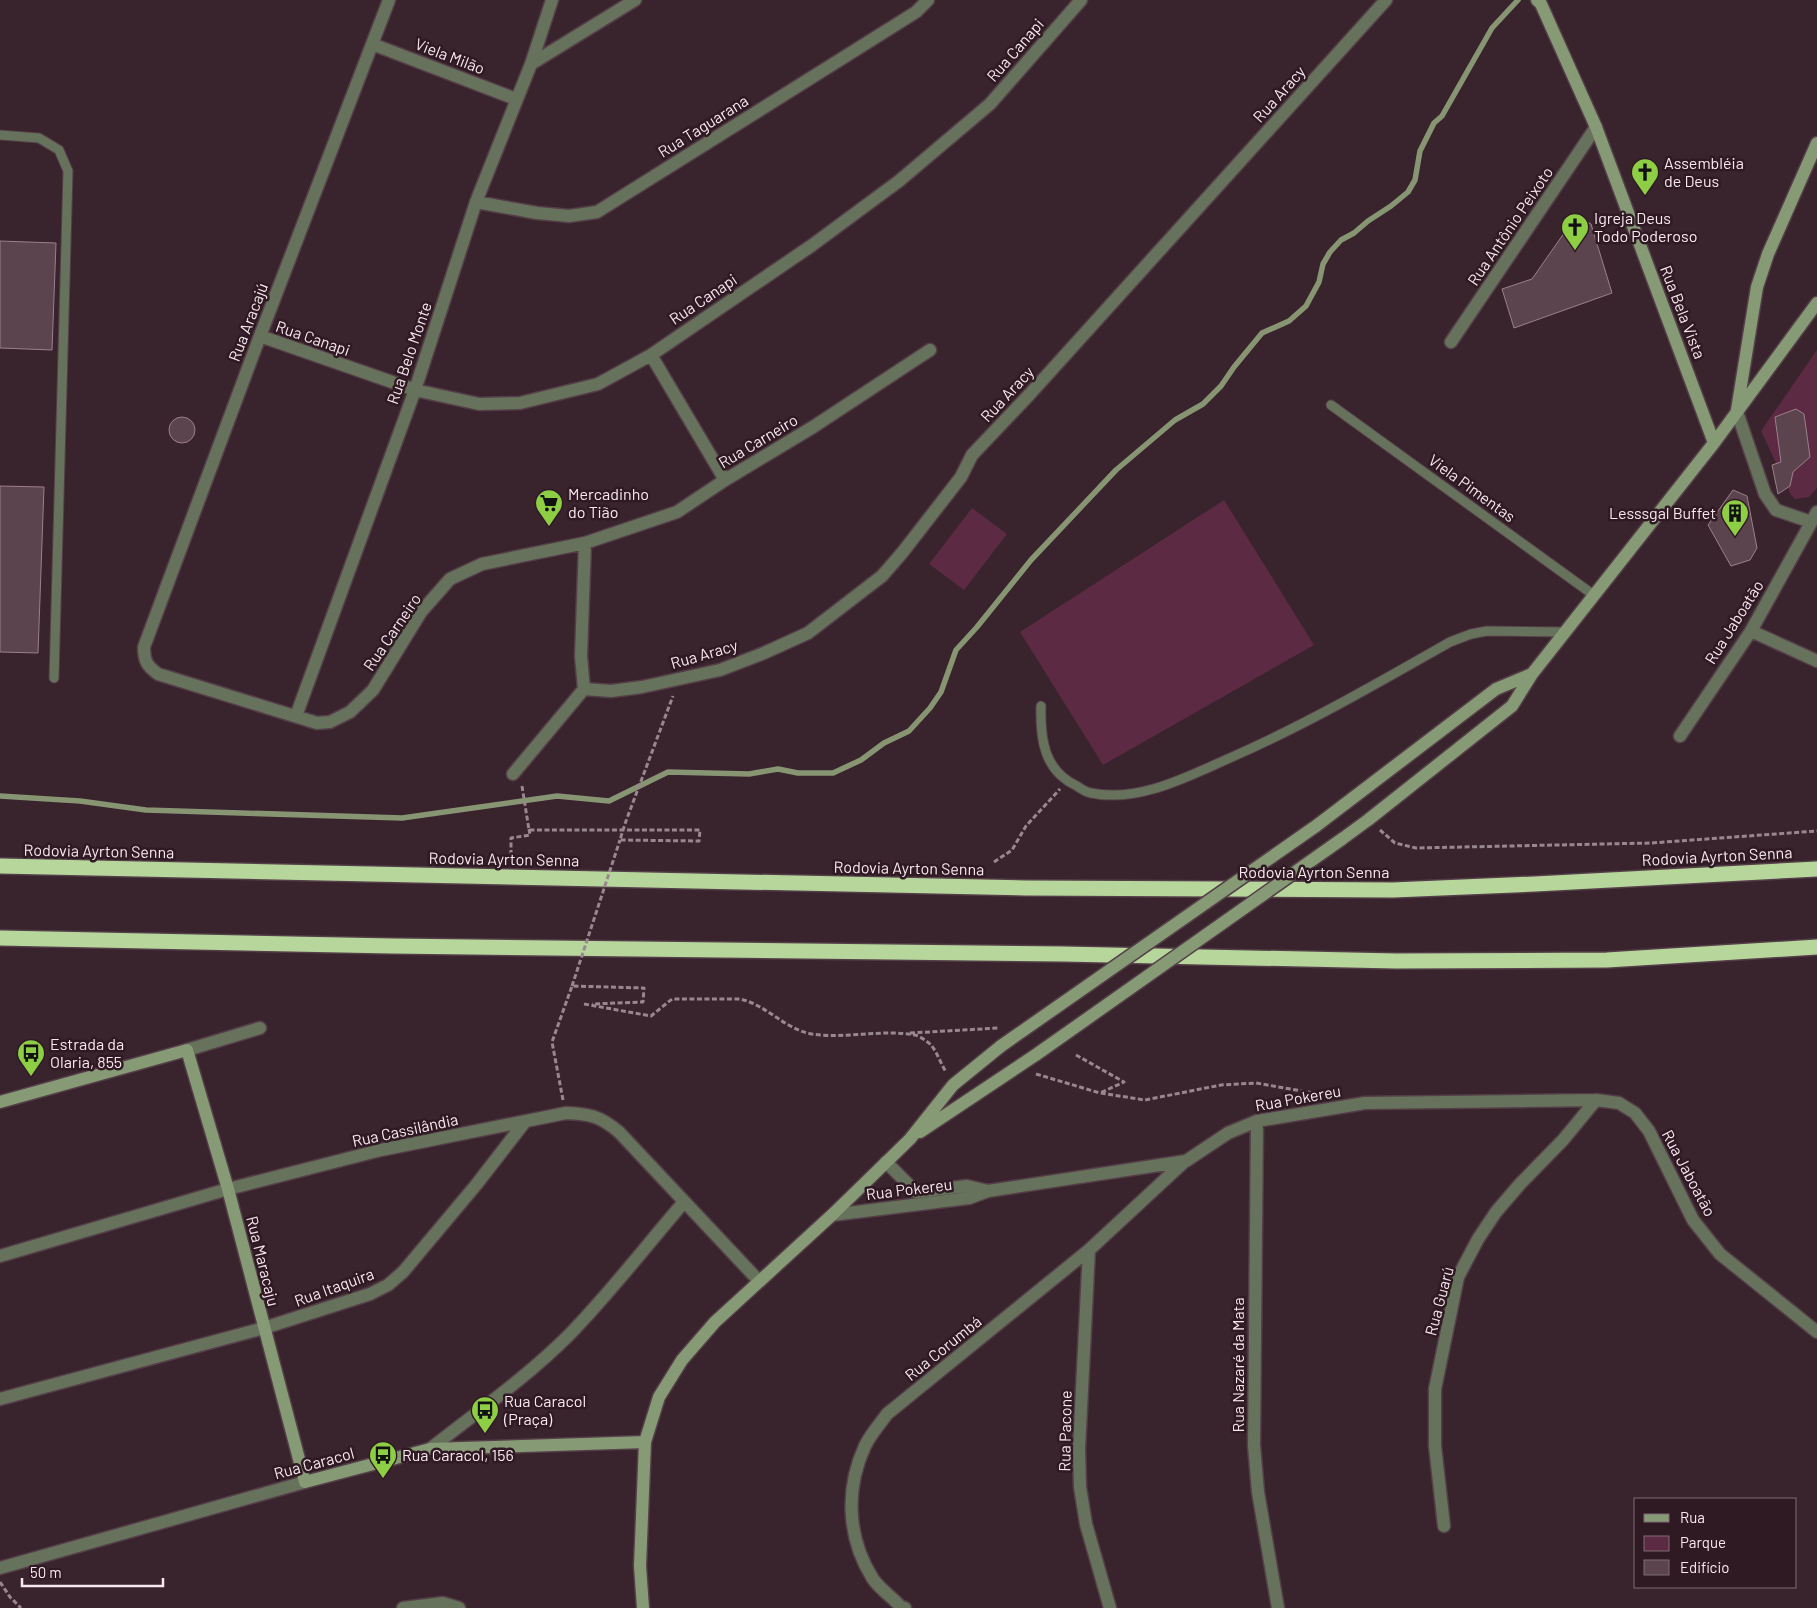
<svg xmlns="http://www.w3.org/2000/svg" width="1817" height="1608" font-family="Barlow,sans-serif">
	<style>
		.green { fill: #5c2a43 }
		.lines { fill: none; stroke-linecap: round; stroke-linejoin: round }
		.stream { stroke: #879572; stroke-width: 5.5 }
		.building { fill: #5c444f; stroke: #9b808b }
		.lane-casing { stroke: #543f48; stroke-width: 11 }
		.street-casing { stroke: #543f48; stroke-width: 15 }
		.secondary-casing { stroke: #543f48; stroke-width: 15 }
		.highway-casing { stroke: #543f48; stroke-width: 18 }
		.path { stroke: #99878f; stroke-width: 3; stroke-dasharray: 5 2.5; stroke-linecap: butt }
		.lane { stroke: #66725b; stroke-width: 9 }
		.street { stroke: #66725b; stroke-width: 12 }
		.secondary { stroke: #879a76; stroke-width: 12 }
		.highway { stroke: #b7d69c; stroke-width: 15 }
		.secondary-bridge-casing { stroke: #543f48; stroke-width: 15; stroke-linecap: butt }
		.path-bridge { stroke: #99878f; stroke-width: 3; stroke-dasharray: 5 2.5; stroke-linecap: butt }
		.secondary-bridge { stroke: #879a76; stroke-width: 12 }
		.labels { text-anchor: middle; stroke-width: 5; stroke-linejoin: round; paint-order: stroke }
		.street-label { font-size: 16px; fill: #f7e8ee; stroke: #2f1923 }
		.poi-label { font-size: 16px; fill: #f7e8ee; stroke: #2f1923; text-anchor: start }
	</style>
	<rect width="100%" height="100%" fill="#39232d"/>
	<path class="green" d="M1817 350V488L1809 497 1795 499 1791 495 1761 431Z
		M1224 500 1314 645 1103 765 1020 632Z
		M972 508 1007 534 964 590 929 564Z"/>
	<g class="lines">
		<path class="stream" d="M0 796 80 801 146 810 402 818 557 796 609 801 668 772 749 774 778 769 798 773H833L861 760 884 743 909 731 930 708 941 692 956 650 977 627 1031 560 1116 470 1175 420 1203 404 1221 386 1234 367 1262 333 1289 321 1306 306 1319 282 1323 264 1330 252 1341 240 1354 233 1368 221 1391 206 1408 192 1415 180 1420 151 1434 123 1442 116 1492 28 1518 0"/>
	</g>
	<path class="building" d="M1576 216 1591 224 1612 293 1514 328 1502 289 1532 279Z
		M0 241 56 243 52 350 0 348Z
		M1796 409 1804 414 1810 457 1793 472 1790 486 1778 494 1772 465 1781 462 1775 417Z
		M169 430a13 13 0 1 1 26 0a13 13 0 1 1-26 0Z
		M0 486 44 487 38 653 0 652Z
		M1733 490 1747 496 1757 548 1750 560 1731 566 1708 525Z"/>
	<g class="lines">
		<g class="lane-casing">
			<path id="lane" d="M0 135 39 138 59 150 68 171 54 678
				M1331 405 1595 596
				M1041 706C1040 739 1044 771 1077 786 1081 789 1086 792 1091 793 1139 803 1189 776 1232 757 1307 724 1378 683 1450 642L1471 634 1487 631 1566 632"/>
		</g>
		<g class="street-casing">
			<path id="street" d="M389 0 260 336 144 647C144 661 147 666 158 674L317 723 330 722 350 712 373 690 421 612 450 579 482 564 585 543 677 512 725 480 813 427 930 350
				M372 44 516 99
				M531 64 635 0
				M476 202 537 213 569 216 597 212 916 12 928 0
				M260 336 415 390 479 404 520 403 598 384 651 355 811 246 899 181 990 104 1081 0
				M1451 342 1596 127
				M651 355 725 480
				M1737 412 1765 494 1776 510 1811 522
				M1751 631 1817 661
				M584 689 611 691 642 687 720 670 764 653 808 633 882 576 902 553 961 477 972 455 1029 395 1386 0
				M296 716 415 390 476 202 531 64 552 0
				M1680 736 1751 631 1817 512
				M513 774 584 689 581 656 585 543
				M187 1050 260 1028
				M1257 1121 1254 1445 1258 1492 1278 1608
				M886 1162 916 1192 967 1186 988 1191
				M832 1215 969 1198 988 1191 1186 1161 1228 1133 1257 1121 1365 1103 1596 1100 1619 1103 1635 1113 1649 1131 1693 1220 1720 1254 1817 1332
				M1089 1250 1079 1449 1080 1487 1086 1524 1110 1608
				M0 1256 228 1189 381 1150 566 1113C590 1114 600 1116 619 1132L759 1281
				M0 1399 264 1328 370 1294 388 1285 403 1272 476 1185 524 1123
				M430 1449C477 1412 527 1377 569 1335 610 1293 646 1246 684 1202
				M1444 1526 1435 1446V1389L1458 1277 1478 1239 1496 1212 1520 1184 1563 1140 1596 1100
				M0 1568 305 1482
				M403 1608 443 1603 459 1608
				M905 1608 900 1606C892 1597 880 1589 873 1579 847 1538 845 1489 865 1446 870 1435 880 1424 887 1414L1089 1250 1185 1161"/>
		</g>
		<g class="secondary-casing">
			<path id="secondary" d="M1537 0 1541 4 1596 127 1714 443
				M1737 410 1757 287 1768 254 1817 143
				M1316 826 1496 689 1532 674
				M1342 839 1368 820 1512 706 1532 674 1714 443 1817 303
				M0 1102 187 1050 228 1189 305 1482 430 1449 645 1442
				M920 1132 1037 1054
				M643 1608 640 1566 645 1442 659 1397 682 1360 715 1322 832 1215 910 1139 953 1085 1001 1046"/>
		</g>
		<g class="highway-casing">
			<path id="highway" d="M0 866 1025 888 1393 890 1535 884 1817 869
				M0 938 392 946 1063 954 1396 961 1607 960 1817 947"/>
		</g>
		<path class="path" d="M522 786 529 830H700L699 841 620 840C622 833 624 827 626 821L673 696
			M1380 830 1395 843 1416 848 1651 843 1817 831
			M511 855V838L530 835 529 829
			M994 862 1012 850 1026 826 1060 789
			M584 1004 651 1016 672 999H740C767 1005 784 1029 812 1034 845 1039 882 1029 915 1035 920 1036 928 1042 931 1045 937 1052 941 1064 946 1072
			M910 1033 999 1028
			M1076 1055 1124 1082 1100 1093
			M1036 1074 1100 1093 1145 1100 1221 1085 1256 1083 1319 1094
			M563 1100 552 1042 572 986 644 988 643 1002 592 1004
			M0 1582 10 1597 21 1608"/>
		<use href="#lane" class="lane"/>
		<use href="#street" class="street"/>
		<use href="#secondary" class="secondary"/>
		<use href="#highway" class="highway"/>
		<g class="secondary-bridge-casing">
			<path id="secondary-bridge" d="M1001 1046 1316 826
				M1037 1054 1342 839"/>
		</g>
		<path class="path-bridge" d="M572 986 620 840"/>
		<use href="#secondary-bridge" class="secondary-bridge"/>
	</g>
	<defs>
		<g id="church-pin" transform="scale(1.4375)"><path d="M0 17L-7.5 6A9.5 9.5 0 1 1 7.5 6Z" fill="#8dce44" stroke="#2f1923"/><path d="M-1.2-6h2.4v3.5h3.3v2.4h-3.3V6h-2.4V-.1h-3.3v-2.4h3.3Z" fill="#111"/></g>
		<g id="supermarket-pin" transform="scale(1.4375)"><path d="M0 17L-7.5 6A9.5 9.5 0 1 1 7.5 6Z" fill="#8dce44" stroke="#2f1923"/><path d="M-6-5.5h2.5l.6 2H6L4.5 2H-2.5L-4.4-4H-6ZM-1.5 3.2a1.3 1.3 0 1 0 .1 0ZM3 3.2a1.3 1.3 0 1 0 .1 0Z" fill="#111"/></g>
		<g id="building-pin" transform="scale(1.4375)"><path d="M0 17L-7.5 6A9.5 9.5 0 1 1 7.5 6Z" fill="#8dce44" stroke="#2f1923"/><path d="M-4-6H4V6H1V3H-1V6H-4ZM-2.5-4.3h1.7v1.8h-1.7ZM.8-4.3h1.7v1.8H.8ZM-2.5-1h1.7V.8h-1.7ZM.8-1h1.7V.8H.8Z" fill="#111"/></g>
		<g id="bus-pin" transform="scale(1.4375)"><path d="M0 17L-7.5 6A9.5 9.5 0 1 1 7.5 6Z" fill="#8dce44" stroke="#2f1923"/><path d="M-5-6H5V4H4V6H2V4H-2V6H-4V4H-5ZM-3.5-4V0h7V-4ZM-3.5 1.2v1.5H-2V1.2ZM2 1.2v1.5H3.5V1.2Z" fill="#111"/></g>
	</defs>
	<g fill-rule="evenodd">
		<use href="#church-pin" x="1645" y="172"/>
		<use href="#church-pin" x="1575" y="227"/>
		<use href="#supermarket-pin" x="549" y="503"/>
		<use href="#building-pin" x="1735" y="513"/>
		<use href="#bus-pin" x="31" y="1053"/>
		<use href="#bus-pin" x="485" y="1410"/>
		<use href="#bus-pin" x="383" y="1455"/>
	</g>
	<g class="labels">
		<g class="street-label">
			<text transform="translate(1015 50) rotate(-49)" y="6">Rua Canapi</text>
			<text transform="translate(450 56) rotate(21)" y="6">Viela Milão</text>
			<text transform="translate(1279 94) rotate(-48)" y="6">Rua Aracy</text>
			<text transform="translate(703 126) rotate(-32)" y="6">Rua Taguarana</text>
			<text transform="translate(1510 226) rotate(-56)" y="6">Rua Antônio Peixoto</text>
			<text transform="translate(703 299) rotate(-34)" y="6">Rua Canapi</text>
			<text transform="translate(1683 312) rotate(69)" y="6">Rua Bela Vista</text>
			<text transform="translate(248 322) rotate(-69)" y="6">Rua Aracajú</text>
			<text transform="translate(313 338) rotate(19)" y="6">Rua Canapi</text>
			<text transform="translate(409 353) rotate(-71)" y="6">Rua Belo Monte</text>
			<text transform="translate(1007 394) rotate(-47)" y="6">Rua Aracy</text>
			<text transform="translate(758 441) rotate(-31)" y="6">Rua Carneiro</text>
			<text transform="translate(1472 488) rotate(36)" y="6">Viela Pimentas</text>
			<text transform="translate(1734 622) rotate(-58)" y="6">Rua Jaboatão</text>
			<text transform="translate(392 632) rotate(-56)" y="6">Rua Carneiro</text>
			<text transform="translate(704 654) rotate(-16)" y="6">Rua Aracy</text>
			<text transform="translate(99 851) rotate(1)" y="6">Rodovia Ayrton Senna</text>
			<text transform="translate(1717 856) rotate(-3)" y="6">Rodovia Ayrton Senna</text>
			<text transform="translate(504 859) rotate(1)" y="6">Rodovia Ayrton Senna</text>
			<text transform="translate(909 868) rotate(1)" y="6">Rodovia Ayrton Senna</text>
			<text x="1314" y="878">Rodovia Ayrton Senna</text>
			<text transform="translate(1298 1098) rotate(-10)" y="6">Rua Pokereu</text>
			<text transform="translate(405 1130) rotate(-12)" y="6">Rua Cassilândia</text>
			<text transform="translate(1689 1173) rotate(62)" y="6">Rua Jaboatão</text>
			<text transform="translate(909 1189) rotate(-7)" y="6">Rua Pokereu</text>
			<text transform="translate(263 1261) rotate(76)" y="6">Rua Maracaju</text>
			<text transform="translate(334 1287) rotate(-20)" y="6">Rua Itaquira</text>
			<text transform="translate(1439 1301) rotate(-75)" y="6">Rua Guarú</text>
			<text transform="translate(943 1348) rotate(-39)" y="6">Rua Corumbá</text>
			<text transform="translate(1238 1365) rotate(-90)" y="6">Rua Nazaré da Mata</text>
			<text transform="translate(1065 1431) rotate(-89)" y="6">Rua Pacone</text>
			<text transform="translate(314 1463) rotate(-15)" y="6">Rua Caracol</text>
		</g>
		<g class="poi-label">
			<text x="1664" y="169">Assembléia<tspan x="1664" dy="18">de Deus</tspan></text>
			<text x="1594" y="224">Igreja Deus<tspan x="1594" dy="18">Todo Poderoso</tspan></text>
			<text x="568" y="500">Mercadinho<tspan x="568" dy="18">do Tião</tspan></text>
			<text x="1716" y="519" text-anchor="end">Lesssgal Buffet</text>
			<text x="50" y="1050">Estrada da<tspan x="50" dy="18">Olaria, 855</tspan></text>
			<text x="504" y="1407">Rua Caracol<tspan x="504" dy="18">(Praça)</tspan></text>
			<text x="402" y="1461">Rua Caracol, 156</text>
		</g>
	</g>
	<rect x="1634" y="1498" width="162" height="90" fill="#2f1923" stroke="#7f6c74"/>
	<rect x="1644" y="1514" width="25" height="8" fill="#879a76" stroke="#7f6c74"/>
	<text x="1680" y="1523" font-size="15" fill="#f7e8ee">Rua</text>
	<rect x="1644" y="1536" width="25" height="15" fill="#5c2a43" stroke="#7f6c74"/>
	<text x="1680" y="1548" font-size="15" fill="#f7e8ee">Parque</text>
	<rect x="1644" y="1560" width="25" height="15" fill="#5c444f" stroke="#7f6c74"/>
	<text x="1680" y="1573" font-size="15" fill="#f7e8ee">Edifício</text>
	<path d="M22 1578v8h141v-8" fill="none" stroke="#f7e8ee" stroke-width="2.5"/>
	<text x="30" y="1578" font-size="15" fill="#f7e8ee" stroke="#2f1923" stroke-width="4" paint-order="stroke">50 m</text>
</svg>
